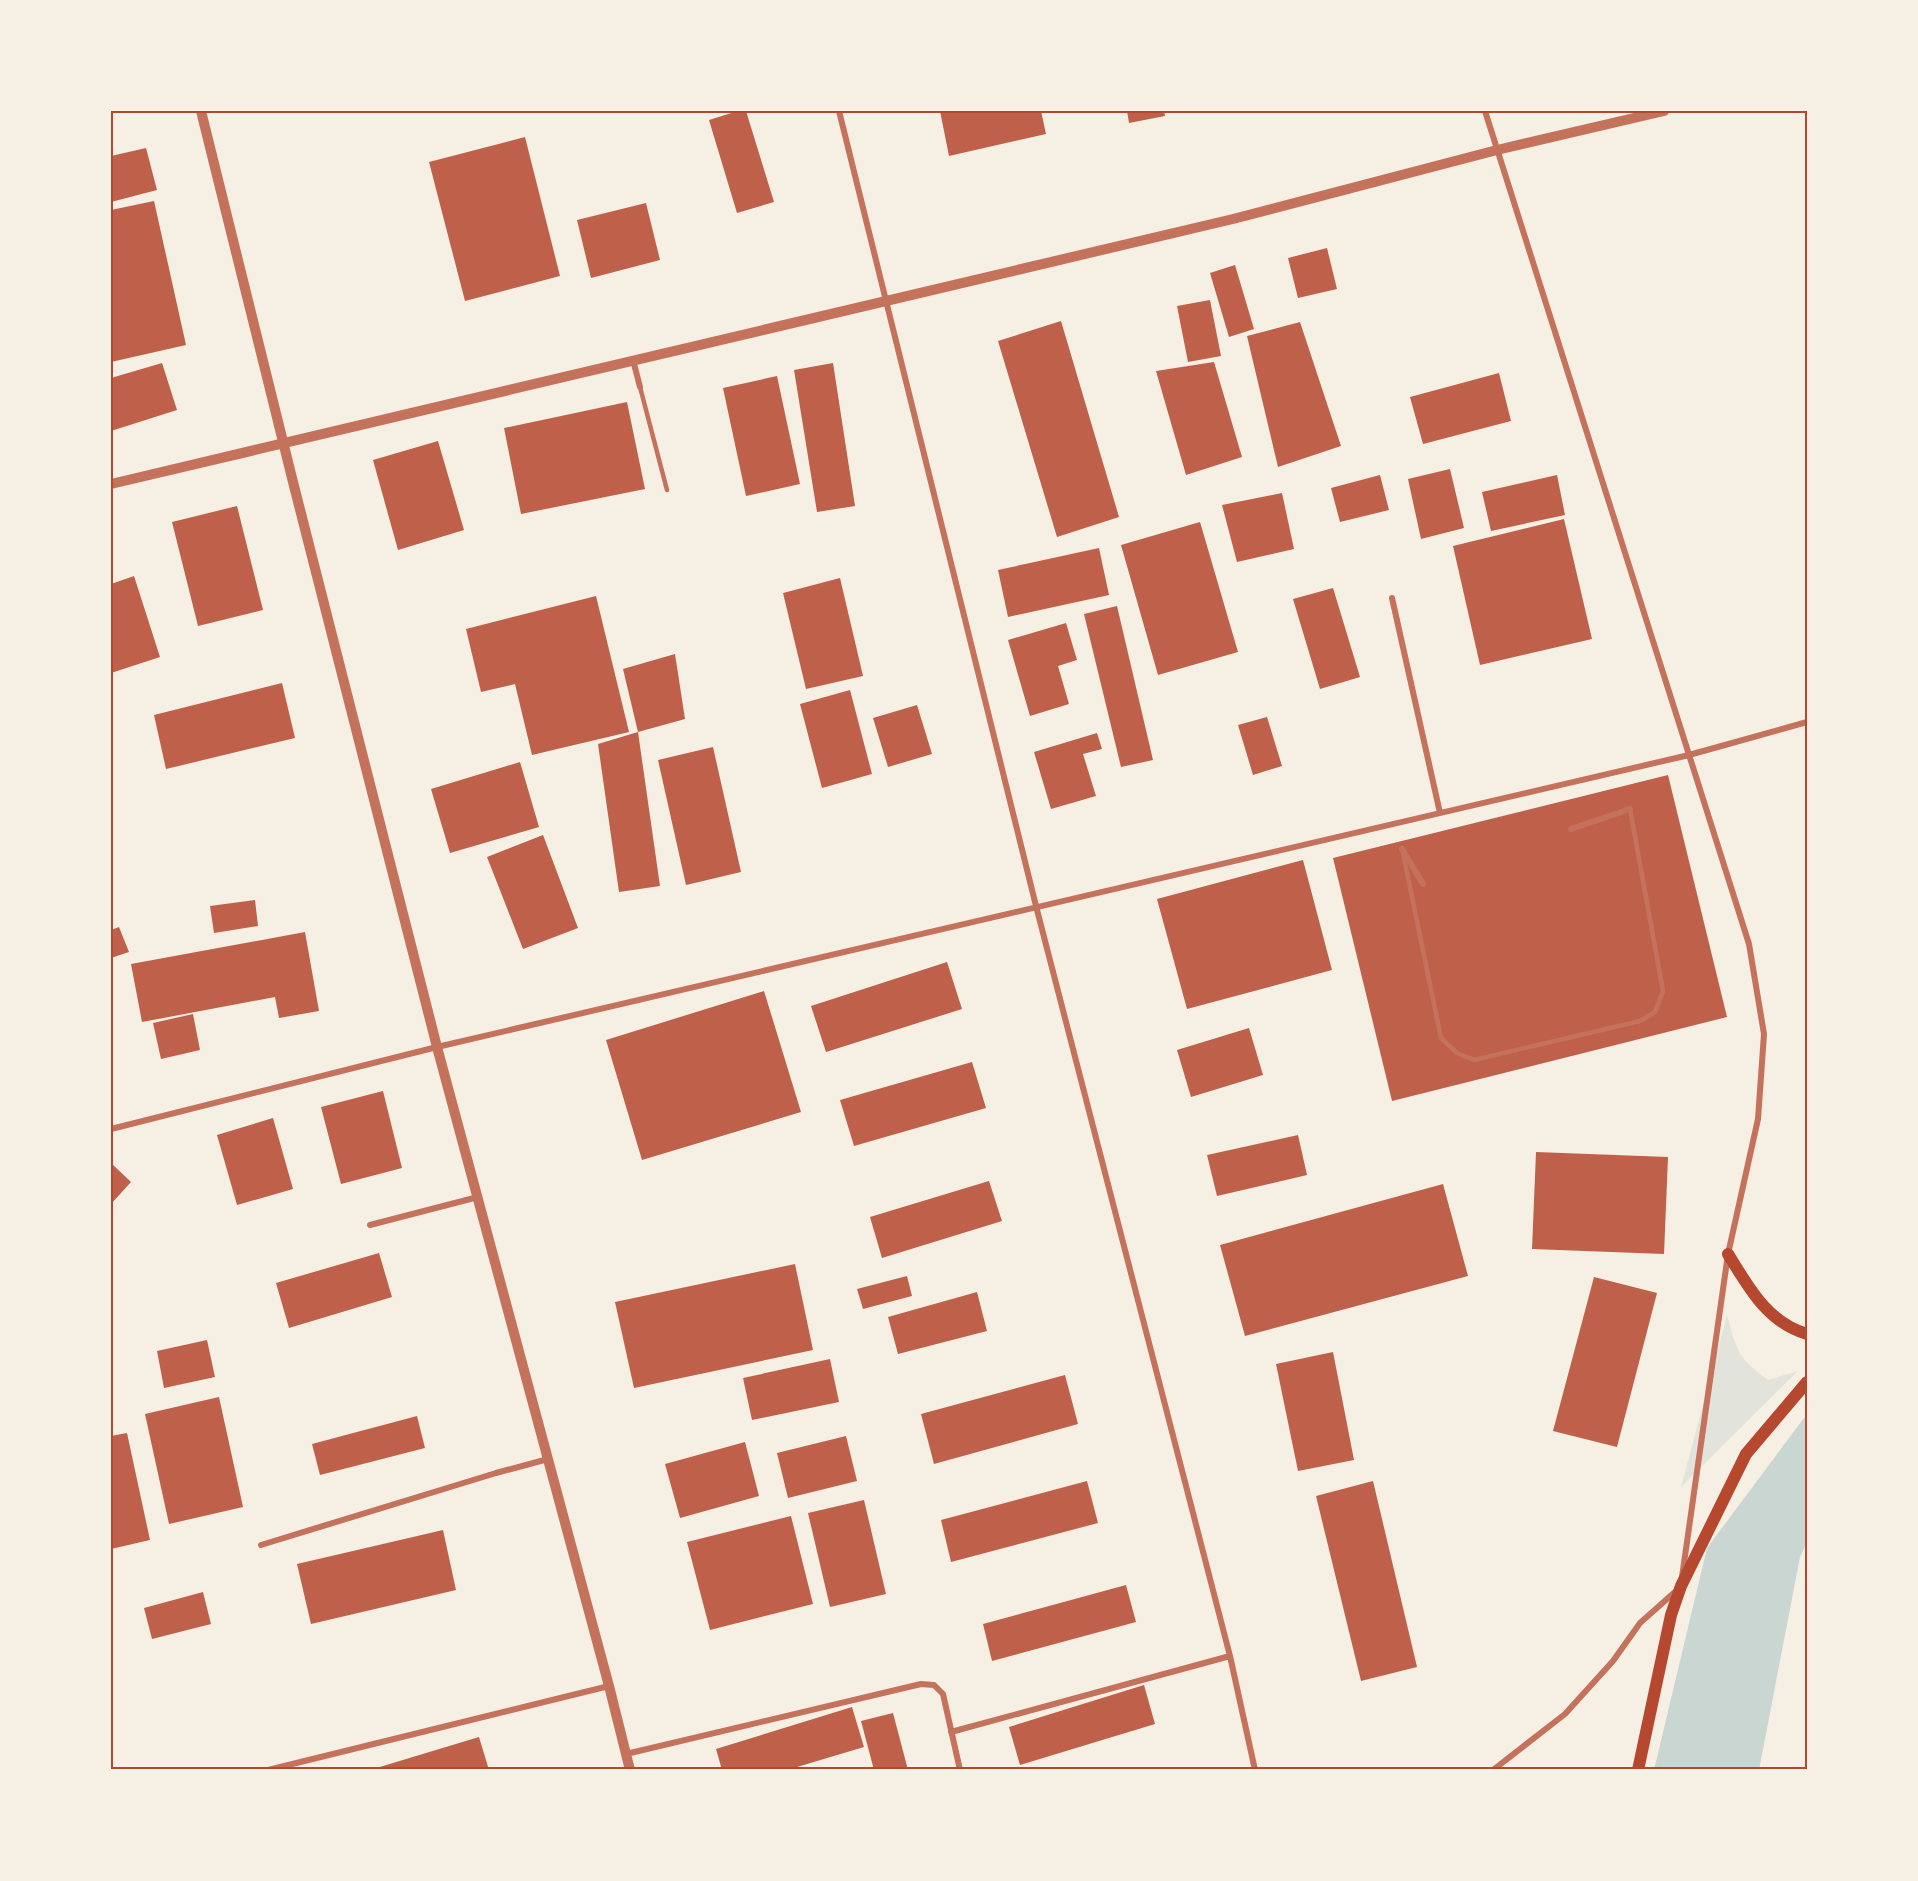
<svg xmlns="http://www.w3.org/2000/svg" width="1918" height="1881" font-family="'Alegreya Sans',sans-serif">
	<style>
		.green { fill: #e2e4dc }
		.water { fill: #c9d6d2 }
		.building { fill: #bf614a }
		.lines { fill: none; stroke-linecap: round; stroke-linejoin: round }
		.service { stroke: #c5725c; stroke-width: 4.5 }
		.minor { stroke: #c5725c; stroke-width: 6 }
		.tertiary { stroke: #c5725c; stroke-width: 10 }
		.secondary { stroke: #b5482f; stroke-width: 12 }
		.neatline { fill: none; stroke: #b5482f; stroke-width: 2 }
	</style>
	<rect width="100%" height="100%" fill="#f6efe4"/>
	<path class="green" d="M1727 1315C1737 1351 1737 1357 1768 1380L1798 1371 1681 1487Z"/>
	<path class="water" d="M1807 1414V1542L1800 1557 1759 1770H1654L1707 1548Z"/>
	<path class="building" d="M738 111H746L774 202 737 213 709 120Z
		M940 111H1041L1046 134 949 156Z
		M1127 111H1164L1165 116 1129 123Z
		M525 137 560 276 465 301 429 162Z
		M146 148 157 190 111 202V156Z
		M154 201 186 345 111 362V210Z
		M646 203 660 260 591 278 577 220Z
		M1327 248 1337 289 1298 298 1288 258Z
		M1235 265 1254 329 1229 337 1210 273Z
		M1210 300 1221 356 1188 362 1177 306Z
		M1061 321 1119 517 1057 537 998 341Z
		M1300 322 1341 446 1278 467 1247 336Z
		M1214 362 1242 457 1186 475 1156 371Z
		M162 363 177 410 111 431V378Z
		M833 363 855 506 817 512 794 370Z
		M1499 373 1511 421 1423 444 1410 397Z
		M777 376 800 484 746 496 723 388Z
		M627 402 645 489 521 514 504 428Z
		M438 441 464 530 398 550 373 460Z
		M1450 469 1464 528 1421 539 1408 479Z
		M1380 475 1389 510 1340 522 1331 488Z
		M1557 475 1565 515 1491 531 1482 492Z
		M1282 493 1294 549 1237 562 1222 505Z
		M237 506 263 610 198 626 172 522Z
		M1564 519 1592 639 1480 665 1453 546Z
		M1200 522 1238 652 1158 675 1121 545Z
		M1099 548 1109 595 1008 617 998 570Z
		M134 576 160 657 111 673V584Z
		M840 578 863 676 806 689 783 593Z
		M1333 588 1360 677 1320 689 1293 599Z
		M596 596 629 732 532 755 515 684 481 692 466 629Z
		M1117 606 1153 760 1121 767 1084 614Z
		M1066 623 1077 660 1058 666 1069 704 1030 716 1008 640Z
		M675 654 685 719 638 732 623 669Z
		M282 683 295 738 166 769 154 715Z
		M850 690 872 774 822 788 800 704Z
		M917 705 932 754 888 767 873 718Z
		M1267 717 1282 766 1253 775 1238 725Z
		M638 732 660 886 619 892 598 744Z
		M1097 733 1102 749 1083 754 1096 796 1051 809 1034 752Z
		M713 747 741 872 686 885 658 760Z
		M520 762 539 827 450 853 431 789Z
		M1668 775 1727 1017 1392 1101 1333 858Z
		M543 835 578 928 523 949 487 857Z
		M1303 860 1332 970 1187 1009 1157 899Z
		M255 900 258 926 214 933 210 906Z
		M119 927 129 952 111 958V930Z
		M305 932 319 1011 279 1018 275 997 142 1022 131 964Z
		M947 962 962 1009 826 1052 811 1006Z
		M764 991 801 1112 642 1160 606 1040Z
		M193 1014 200 1050 161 1059 153 1023Z
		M1249 1028 1263 1075 1191 1097 1177 1050Z
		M972 1062 986 1108 854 1146 840 1100Z
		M383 1091 402 1168 341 1184 321 1107Z
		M273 1118 293 1189 237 1205 217 1135Z
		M1298 1135 1307 1175 1217 1196 1207 1155Z
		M1536 1152 1668 1157 1664 1254 1532 1249Z
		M111 1163 131 1182 111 1204Z
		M989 1181 1002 1221 882 1258 870 1217Z
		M1443 1184 1468 1276 1245 1336 1220 1245Z
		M379 1253 392 1297 289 1328 276 1283Z
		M795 1264 813 1350 634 1388 615 1302Z
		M907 1276 912 1296 863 1309 857 1289Z
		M1594 1277 1657 1293 1617 1447 1553 1431Z
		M977 1292 987 1331 898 1354 888 1317Z
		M207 1340 215 1377 164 1388 157 1351Z
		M1333 1352 1354 1460 1298 1471 1276 1364Z
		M830 1359 839 1402 752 1420 743 1378Z
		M1065 1375 1078 1424 934 1464 921 1414Z
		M219 1397 243 1507 169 1524 145 1414Z
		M417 1416 425 1448 320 1475 312 1444Z
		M127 1433 150 1540 111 1549V1436Z
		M846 1436 857 1481 788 1498 777 1453Z
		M745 1442 759 1496 680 1518 665 1464Z
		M1087 1481 1098 1523 951 1562 941 1520Z
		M1373 1481 1417 1667 1361 1681 1316 1496Z
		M864 1500 886 1594 830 1607 808 1513Z
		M791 1516 813 1604 710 1630 687 1542Z
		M443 1530 456 1590 311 1624 297 1564Z
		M1126 1585 1136 1622 992 1661 983 1624Z
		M203 1592 211 1624 152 1639 144 1608Z
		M1144 1685 1155 1724 1020 1765 1009 1727Z
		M852 1707 864 1747 787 1770H722L716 1749Z
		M893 1713 908 1770H874L861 1721Z
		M479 1737 489 1770H373V1769Z"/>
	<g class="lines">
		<path class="service" d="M640 387 667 490
			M1403 853 1441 1038 1457 1053 1474 1060 1640 1021 1655 1012 1663 991 1630 809"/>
		<path class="minor" d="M839 111 1036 906 1230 1656 1255 1770
			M1485 111 1749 944 1764 1034 1758 1119 1728 1254 1682 1577
			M633 360 640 387
			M1392 598 1440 813
			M1571 829 1630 809
			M1402 849 1423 884
			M111 1129 437 1047 1689 755 1807 722
			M370 1225 478 1197
			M261 1545 496 1473 548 1459
			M951 1732 1230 1656
			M626 1754 921 1684 934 1685 943 1694 960 1770
			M268 1770 609 1686
			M1493 1770 1565 1714 1613 1661 1640 1623 1676 1591"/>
		<path class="tertiary" d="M201 111 293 482 437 1047 609 1686 630 1770
			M111 484 1233 219 1497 150 1664 111"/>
		<path class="secondary" d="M1728 1254C1749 1288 1767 1322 1807 1334
			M1638 1770 1671 1615 1681 1586 1746 1454 1807 1382"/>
	</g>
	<rect width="1918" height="1881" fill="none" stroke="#f6efe4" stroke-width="225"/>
	<rect x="112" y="112" width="1694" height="1656" class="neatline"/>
</svg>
